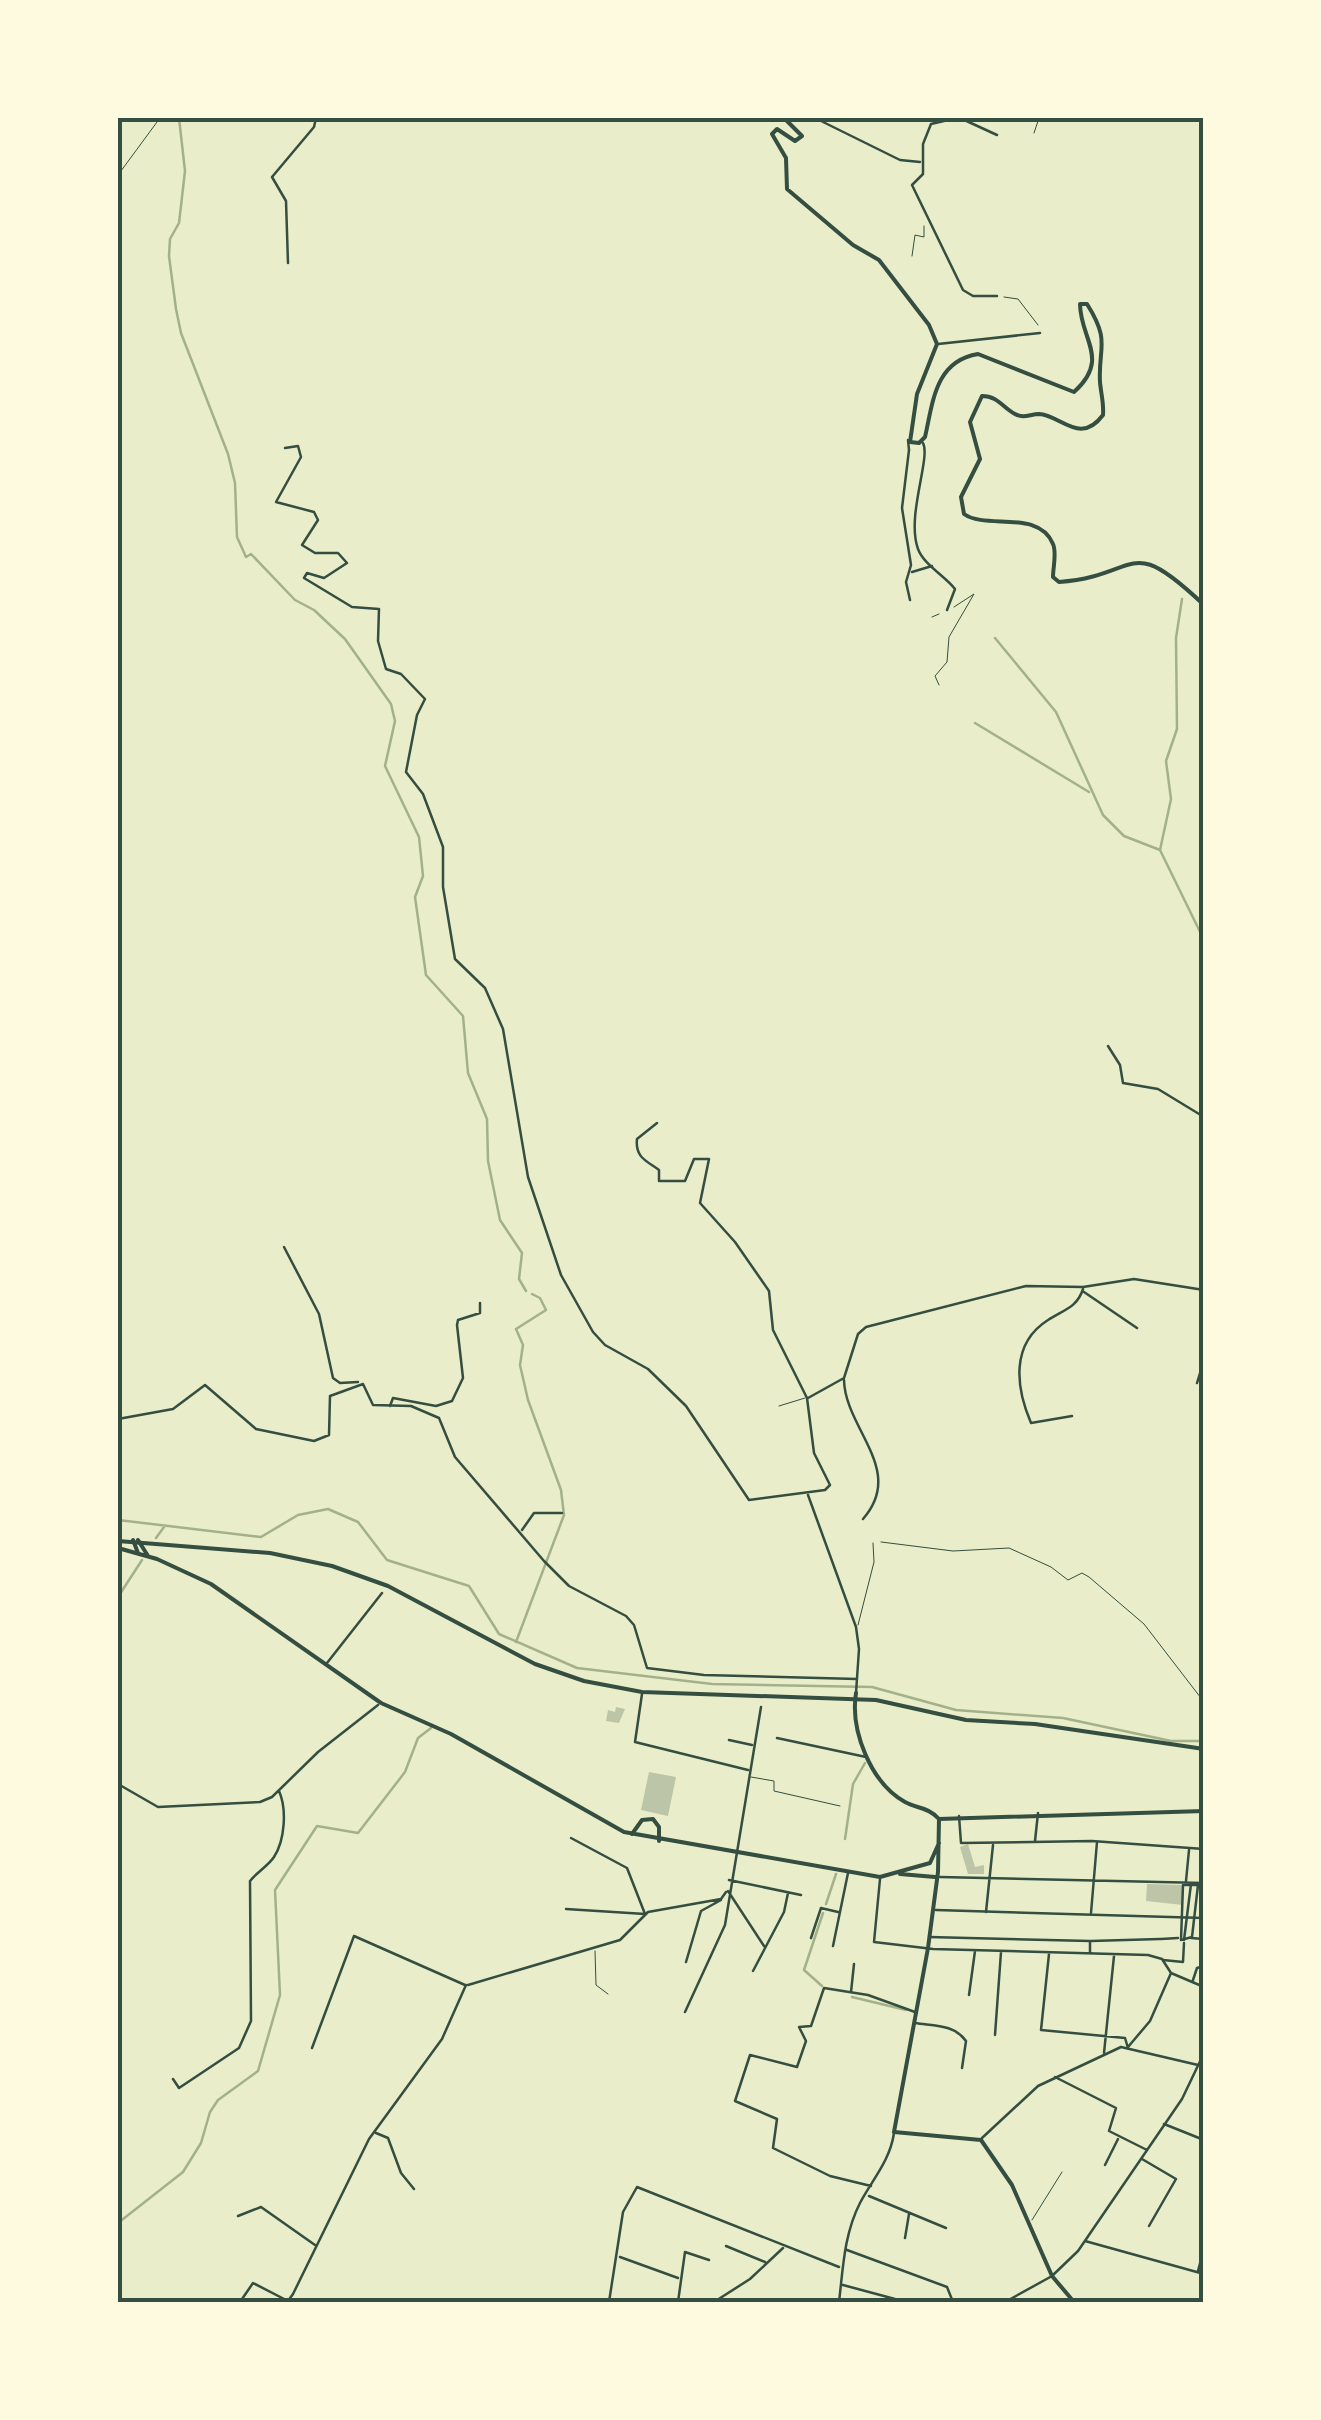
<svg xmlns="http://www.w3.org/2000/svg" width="1321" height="2420" font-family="Karla,sans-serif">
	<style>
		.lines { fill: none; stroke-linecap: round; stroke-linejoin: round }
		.stream { stroke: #a3b18a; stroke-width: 2.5 }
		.building { fill: #bcc5a7 }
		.path { stroke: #344e41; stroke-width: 1 }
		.service { stroke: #344e41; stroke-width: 1 }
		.pedestrian { stroke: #344e41; stroke-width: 2.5 }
		.minor { stroke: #344e41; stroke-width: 2.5 }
		.tertiary { stroke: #344e41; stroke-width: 4 }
		.secondary { stroke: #344e41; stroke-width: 4 }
		.neatline { fill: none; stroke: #344e41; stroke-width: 4 }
	</style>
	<rect width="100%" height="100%" fill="#e9edc9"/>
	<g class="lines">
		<path class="stream" d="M179 118 185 171 179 223 170 239 169 256 176 309 181 333 228 454 235 483 237 537 246 557 251 554 295 600 314 610 345 639 391 704 395 721 385 766 419 837 423 876 415 897 426 975 463 1016 468 1073 487 1119 488 1161 500 1220 522 1253 519 1279 526 1291
			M1182 599 1176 638 1177 729 1166 761 1171 799 1160 850 1204 940
			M995 638 1056 712 1103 815 1124 836 1160 850
			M975 723 1089 792
			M118 1520 261 1537 298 1515 328 1509 358 1522 387 1560 469 1586 499 1634 577 1668 712 1684 872 1687 956 1710 1063 1718 1171 1741H1204
			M156 1538 164 1527
			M118 1597 142 1560
			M516 1642 564 1515 561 1490 528 1400 520 1365 523 1345 516 1329 546 1310 540 1298 532 1294
			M845 1839 853 1784 865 1763
			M826 1904 836 1874
			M822 1986 804 1970 823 1913
			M852 1997 906 2010
			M118 2223 183 2172 201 2143 210 2112 218 2100 258 2071 280 1995 275 1890 317 1826 358 1833 405 1772 418 1738 431 1728"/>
	</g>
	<path class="building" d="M616 1707 625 1709 619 1723 606 1721 608 1710 615 1712Z
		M649 1772 676 1777 668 1816 641 1810Z
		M968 1844 975 1867 984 1865V1874H968L960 1847Z
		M1147 1884 1183 1885V1905L1146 1901Z"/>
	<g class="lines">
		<path class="path" d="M1034 133 1039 118
			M118 175 160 118
			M912 256 915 235 924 237V226
			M1004 297 1018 299 1038 325
			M932 617 939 614
			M939 685 935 676 947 662 949 637 974 594 954 607
			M881 1542 953 1551 1009 1548 1051 1567 1068 1580 1082 1573 1089 1577 1144 1624 1204 1702"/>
		<path class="service" d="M779 1406 805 1398
			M858 1625 874 1562 873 1543
			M751 1777 774 1781V1791L840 1806
			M595 1951 596 1985 608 1994
			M1032 2220 1062 2172"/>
		<path class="pedestrian" d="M909 450 902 508 911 565 906 582 910 600
			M912 572 932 566
			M940 1877 1204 1883
			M1186 1881 1189 1850
			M1183 1885H1198L1192 1937 1181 1940Z
			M986 1912 993 1845
			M1091 1913 1097 1842
			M1161 1939 1178 1938
			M1184 1940 1191 1884
			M1163 1960 1183 1962 1184 1943"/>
		<path class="minor" d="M815 118 900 160 920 162
			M957 118 931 124 923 144V174L912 185 963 290 973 296H997
			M960 118 997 135
			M288 263 286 201 272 177 314 127 316 118
			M938 344 1040 333
			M908 440 909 450
			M923 443C931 458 906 516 918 549 924 565 945 576 955 589L947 610
			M285 448 298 446 301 457 276 502 314 512 318 520 302 545 315 553H338L347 563 324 578 307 573 304 578 352 607 379 609 378 641 386 669 401 674 425 699 417 715 406 772 423 794 443 847V887L455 959 485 988 503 1029 528 1177 561 1275 593 1332 605 1345 648 1369 686 1406 749 1500 825 1490 830 1485 814 1453 807 1398 773 1330 769 1291 735 1242 700 1203 709 1159H694L685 1181H659V1170C647 1161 635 1158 637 1139L657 1123
			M1108 1046 1120 1065 1123 1083 1158 1089 1204 1117
			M284 1247 319 1314 333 1378 340 1383 358 1382
			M1084 1292 1137 1328
			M844 1380C845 1429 906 1470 863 1519
			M1197 1383 1204 1360
			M808 1398 844 1378 858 1334 866 1327 1026 1286 1083 1287 1134 1279 1204 1290
			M390 1406 393 1398 436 1406 452 1401 463 1378 457 1325 458 1320 480 1313V1303
			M1072 1416 1031 1423C1016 1388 1010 1344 1048 1320 1063 1310 1077 1308 1083 1289
			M118 1419 173 1409 205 1385 256 1429 314 1441 329 1435 330 1396 363 1384 373 1405 411 1406 439 1418 455 1457 544 1561 569 1586 626 1616 634 1625 647 1668 704 1675 857 1679
			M808 1495 856 1627 859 1649 856 1693
			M522 1530 534 1513H562
			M327 1663 382 1593
			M642 1694 635 1742 748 1770
			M777 1738 866 1757
			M729 1740 752 1745
			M118 1784 158 1807 260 1802 272 1797 318 1752 378 1705
			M959 1816 961 1843 1092 1841 1204 1849
			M1035 1841 1038 1813
			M880 1879 874 1942 933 1949 1148 1955 1162 1959 1171 1973 1204 1987
			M729 1880 801 1895
			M728 1891 764 1946
			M566 1909 645 1914 627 1868 571 1838
			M936 1910 1204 1918
			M929 1937 1090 1941V1953
			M811 1938 821 1908 838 1912
			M1191 1938 1204 1939
			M1091 1941 1160 1939
			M833 1946 848 1873
			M1049 1954 1041 2030 1125 2038 1128 2048
			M686 1962 701 1911 721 1900
			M753 1971 784 1912 788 1893
			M1193 1980 1197 1968 1204 1966
			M468 1985 620 1940 648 1912 721 1899 726 1892
			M851 1992 854 1964
			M969 1995 975 1951
			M685 2012 725 1925 761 1707
			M915 2023C934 2026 954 2024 966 2041L962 2068
			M995 2035 1001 1952
			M1128 2047 1150 2021 1171 1973
			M312 2048 354 1936 465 1985
			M1104 2053 1114 1956
			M1055 2077 1116 2108 1109 2131 1147 2150
			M173 2079 179 2088 239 2048 251 2021 250 1881C257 1872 268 1866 274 1857 285 1840 287 1809 279 1791
			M1164 2124 1204 2140
			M376 2133 388 2138 401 2173 414 2189
			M982 2138 1038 2086 1121 2047 1198 2065
			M1142 2159 1176 2179 1149 2226
			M1105 2165 1118 2139
			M871 2186 830 2176 773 2148 777 2119 735 2101 750 2055 797 2067 806 2041 799 2027 811 2026 824 1988 868 1995 915 2012
			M869 2196 946 2228
			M238 2216 261 2207 315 2245
			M905 2238 909 2214
			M1085 2241 1204 2274
			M726 2246 765 2262
			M847 2250 947 2287 953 2302
			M620 2257 678 2278
			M1198 2271 1204 2248
			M843 2285 895 2299
			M240 2302 253 2283 288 2301 293 2294 369 2139 442 2039 466 1985
			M609 2302 623 2212 637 2187 839 2267
			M678 2302 685 2252 709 2260
			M714 2302 750 2279 783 2248
			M839 2302C843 2269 844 2234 860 2203 872 2180 890 2161 894 2133
			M1005 2302 1052 2276 1078 2251 1182 2099 1204 2053"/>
		<path class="tertiary" d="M784 118 802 136 795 141 777 129 772 134 786 158 787 189 853 245 879 260 929 325 937 344 917 394 910 442 919 443 925 437C933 402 935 361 978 354L1074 392C1111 359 1080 339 1080 304H1087C1111 342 1098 347 1100 382 1101 394 1104 403 1103 415 1080 446 1061 415 1039 414 1030 414 1024 419 1015 414 1002 407 998 396 982 396L970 422 980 459 961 497 964 514C986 530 1039 509 1053 544 1057 553 1053 567 1053 577L1059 582C1142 576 1126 531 1204 605
			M133 1540 138 1553
			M138 1540 148 1556
			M118 1548 157 1559 211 1584 381 1703 451 1734 624 1832 880 1877 930 1863 939 1843
			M856 1693C850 1731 871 1783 905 1802 918 1809 928 1807 939 1819
			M939 1819 938 1872 928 1948 894 2132 981 2140 1012 2185 1052 2276 1074 2302
			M939 1819 1204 1811
			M632 1834 642 1820 653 1819 659 1827V1841
			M900 1874 935 1877"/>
		<path class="secondary" d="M118 1541 270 1553 332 1566 388 1586 535 1664 584 1681 642 1692 876 1700 966 1720 1035 1724 1204 1749"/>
	</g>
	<rect width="1321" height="2420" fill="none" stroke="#fefae0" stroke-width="240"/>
	<rect x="120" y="120" width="1081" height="2180" class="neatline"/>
</svg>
